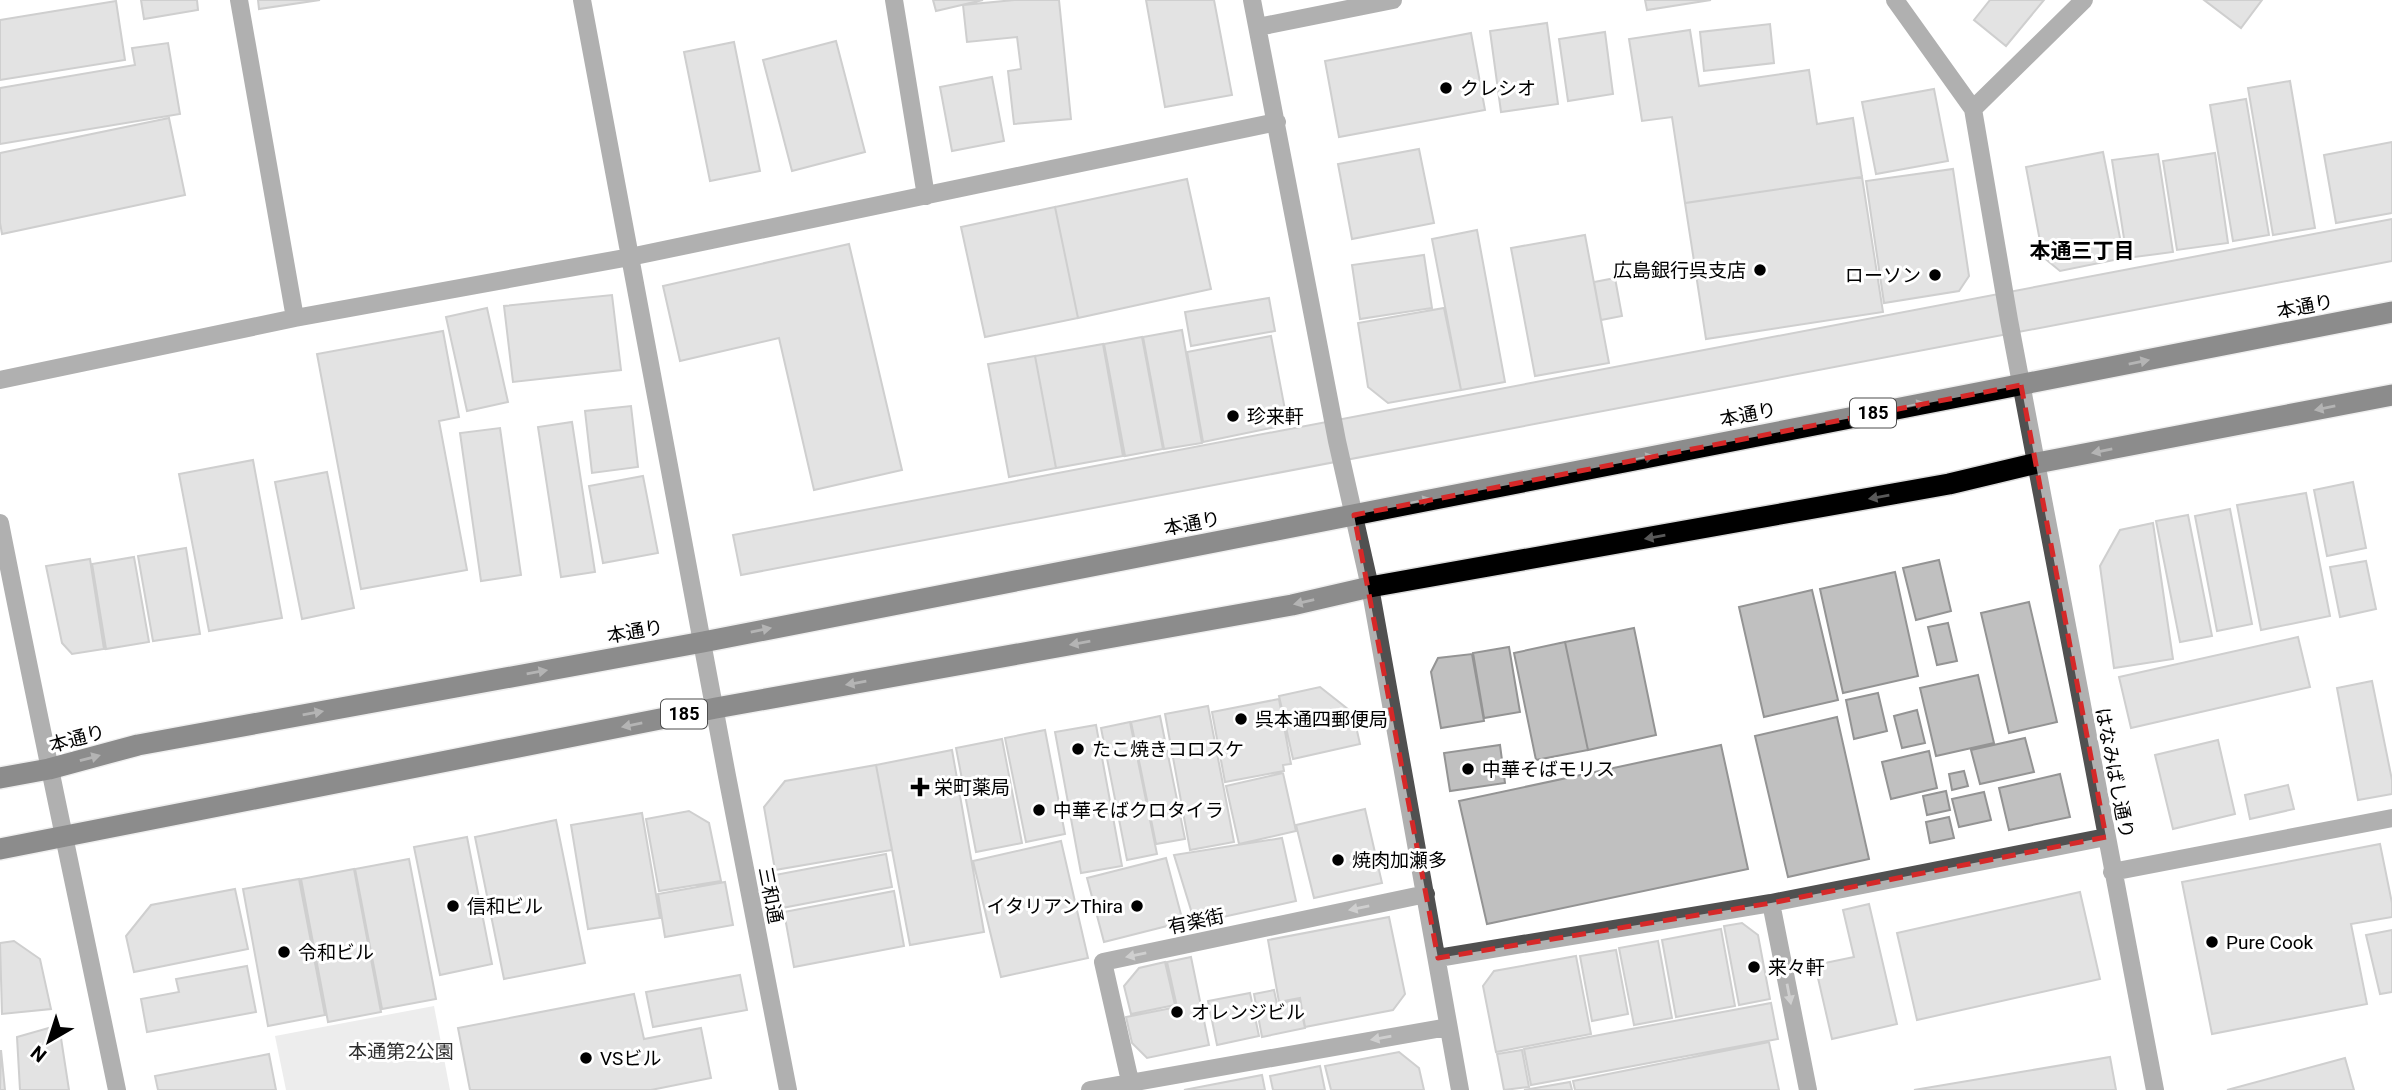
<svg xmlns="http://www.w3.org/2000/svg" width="2392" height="1090" font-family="Roboto,'Noto Sans JP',sans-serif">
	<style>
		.green { fill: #d7d7d7 }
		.building { fill: #c0c0c0; stroke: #949494; stroke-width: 2 }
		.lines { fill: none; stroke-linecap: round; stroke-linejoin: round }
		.highway-casing { stroke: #dbdbdb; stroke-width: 24 }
		.minor { stroke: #505050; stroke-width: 18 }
		.highway { stroke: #000; stroke-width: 21 }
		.oneway { fill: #595959 }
		.oneway2 { fill: #969696 }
		.marked { fill: none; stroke: #d62828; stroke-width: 5; stroke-dasharray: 14 9; stroke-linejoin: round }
		.poi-dot { fill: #000; stroke: #fff; stroke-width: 2.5 }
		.labels { text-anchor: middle; stroke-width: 6; stroke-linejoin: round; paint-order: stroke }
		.shield { fill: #fff; stroke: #4c4c4c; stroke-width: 2 }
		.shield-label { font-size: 18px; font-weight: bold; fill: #000 }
		.poi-label { font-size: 19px; fill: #000; stroke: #fff; text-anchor: start }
		.street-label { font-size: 19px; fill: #000; stroke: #fff }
		.park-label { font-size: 19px; fill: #2e2e2e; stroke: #fff }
		.neighbourhood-label { font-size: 21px; font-weight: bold; fill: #000; stroke: #fff }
	</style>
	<rect width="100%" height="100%" fill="#fff"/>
	<path class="green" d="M434 1006 450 1090H286L275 1036Z"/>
	<path class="building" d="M141 0H197L198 10 144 19Z
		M258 0H320L259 9Z
		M933 0H983L936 11Z
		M1014 0H1059L1071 119 1014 124 1008 71 1021 69 1017 37 967 42 963 5Z
		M1146 0H1214L1232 95 1165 107Z
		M1645 0H1711L1647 10Z
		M1990 0H2044L2006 46 1974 20Z
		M2204 0H2262L2241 28Z
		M116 1 125 60 0 80V20Z
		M1547 23 1558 104 1501 112 1490 31Z
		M1770 24 1774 63 1704 71 1700 32Z
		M1690 30 1699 86 1809 70 1817 124 1853 118 1862 177 1685 203 1672 117 1642 121 1629 39Z
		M1605 32 1613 94 1568 101 1559 39Z
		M1471 33 1485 110 1339 137 1325 61Z
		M836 41 865 152 792 171 763 60Z
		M734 42 760 171 710 181 684 52Z
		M168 43 180 114 0 144V88L135 65 132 48Z
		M992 77 1004 141 952 151 940 87Z
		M2290 81 2315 228 2273 235 2248 88Z
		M1934 89 1948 161 1876 174 1862 102Z
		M2246 99 2269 235 2233 241 2210 105Z
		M169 118 185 195 2 234 0 223V153Z
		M2392 142V213L2336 223 2324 155Z
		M1419 149 1434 223 1352 239 1338 164Z
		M2103 152 2124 258 2060 271 2043 257 2026 167Z
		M2215 153 2228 243 2177 250 2163 161Z
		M2158 154 2173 252 2127 258 2112 160Z
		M1953 169 1969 276 1959 291 1884 303 1866 181Z
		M1862 177 1883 312 1706 339 1685 203Z
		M1187 179 1211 289 1078 318 1055 207Z
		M1055 207 1078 318 985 337 961 227Z
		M2392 219V261L741 575 733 535Z
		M1477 230 1505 382 1461 390 1432 239Z
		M1585 235 1609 363 1535 376 1511 248Z
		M849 244 902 470 814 490 779 338 680 361 663 286Z
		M1424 255 1432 308 1360 319 1352 265Z
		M1615 278 1622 316 1601 320 1594 282Z
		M612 295 621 370 513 382 504 306Z
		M1269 298 1275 331 1191 346 1185 312Z
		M487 308 508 402 467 411 446 317Z
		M1444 308 1461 390 1388 403 1368 387 1358 323Z
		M1182 330 1202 443 1164 449 1143 337Z
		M443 331 459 417 439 421 467 570 361 589 317 354Z
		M1271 336 1286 415 1276 427 1203 442 1187 352Z
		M1142 337 1163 449 1125 456 1104 344Z
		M1103 344 1123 456 1056 468 1035 356Z
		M1035 356 1056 468 1009 477 988 364Z
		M631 406 638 467 592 473 585 411Z
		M572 422 595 572 561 577 538 427Z
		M500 428 521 575 481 581 460 433Z
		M253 460 282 618 209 631 179 474Z
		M327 472 354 608 302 619 275 482Z
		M643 476 658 553 603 563 589 486Z
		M2353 482 2366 548 2327 556 2314 490Z
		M2306 493 2330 616 2261 630 2237 505Z
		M2230 509 2252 624 2217 631 2195 516Z
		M2188 515 2212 636 2180 642 2156 521Z
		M2153 523 2173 659 2114 668 2100 566 2120 530Z
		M186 548 200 634 153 641 138 556Z
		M134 557 149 642 106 649 92 564Z
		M90 559 104 649 72 654 62 643 46 566Z
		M1939 560 1951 611 1916 620 1903 568Z
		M2366 561 2376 609 2340 617 2330 567Z
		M1895 572 1918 676 1843 693 1820 589Z
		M1812 590 1838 700 1764 717 1739 607Z
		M2029 602 2057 722 2009 733 1981 613Z
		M1948 623 1957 661 1937 665 1928 627Z
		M1634 628 1656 735 1588 750 1565 642Z
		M2298 637 2310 687 2131 728 2119 677Z
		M1565 642 1588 750 1536 760 1514 653Z
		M1509 647 1520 712 1484 718 1473 653Z
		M1472 654 1484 721 1441 728 1431 672 1438 658Z
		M1978 675 1994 743 1936 756 1920 688Z
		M2372 681 2392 780V794L2358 800 2337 688Z
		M1320 687 1353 713 1360 744 1293 759 1279 696Z
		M1878 693 1887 731 1854 739 1846 700Z
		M1279 699 1291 764 1283 765 1284 771 1225 782 1212 712Z
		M1208 706 1234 842 1190 850 1165 714Z
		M1917 710 1925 743 1902 748 1894 716Z
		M1160 716 1185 839 1156 844 1131 722Z
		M1837 717 1869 859 1788 877 1755 736Z
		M1130 722 1157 854 1127 860 1101 728Z
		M1096 725 1122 866 1081 873 1055 732Z
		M1045 730 1065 834 1026 842 1005 738Z
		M2025 738 2034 772 1980 784 1971 750Z
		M1002 739 1022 843 976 852 956 748Z
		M2218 740 2235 814 2173 829 2155 755Z
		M1500 745 1505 783 1450 791 1444 753Z
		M1721 745 1748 869 1487 924 1459 801Z
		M952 750 984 932 910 945 876 765Z
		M1929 751 1937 788 1891 799 1882 762Z
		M876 765 892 850 775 870 764 807 785 781Z
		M1964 771 1968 786 1952 790 1949 774Z
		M1283 773 1296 831 1239 844 1226 786Z
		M2060 774 2070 817 2009 830 1999 788Z
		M2288 785 2294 809 2250 819 2245 795Z
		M1946 791 1950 810 1927 815 1923 796Z
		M1984 792 1991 820 1959 827 1952 799Z
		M1365 809 1382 883 1314 898 1296 825Z
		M689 811 709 823 721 881 659 891 646 819Z
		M642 813 660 918 588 929 571 825Z
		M1949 817 1954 838 1930 843 1926 822Z
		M556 820 585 963 504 979 475 837Z
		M467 837 492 964 440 975 414 847Z
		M1282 838 1296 901 1195 923 1174 855Z
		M1061 841 1088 958 1001 977 973 861Z
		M2380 844 2392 903V917L2351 924 2367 1004 2212 1034 2182 882Z
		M886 854 892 887 782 908 775 875Z
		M1166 858 1183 922 1104 942 1087 878Z
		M409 859 436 999 382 1009 355 869Z
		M354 869 381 1012 328 1022 301 879Z
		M299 879 325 1015 268 1026 243 889Z
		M725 882 733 925 665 937 658 894Z
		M235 889 248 949 134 972 126 936 151 905Z
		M894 891 904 946 794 967 784 912Z
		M2080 892 2100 979 1917 1020 1897 933Z
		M1869 904 1897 1024 1832 1039 1815 965 1854 957 1843 910Z
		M1389 917 1405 994 1393 1010 1305 1027 1300 998 1279 1002 1268 940Z
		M1742 923 1758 935 1770 999 1739 1005 1724 926Z
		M1721 929 1735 1006 1676 1017 1662 940Z
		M2392 930V992L2380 994 2366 935Z
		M14 941 40 959 51 1009 2 1014 0 943Z
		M1658 941 1672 1018 1634 1025 1619 948Z
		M1616 950 1628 1014 1592 1021 1580 956Z
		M1576 956 1591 1034 1496 1052 1483 986 1494 971Z
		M1191 957 1209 1045 1147 1058 1132 1043 1126 1017 1177 1007 1167 962Z
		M1165 962 1175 1005 1131 1014 1124 986 1139 968Z
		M247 966 256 1012 147 1032 141 999 179 992 176 979Z
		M740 975 747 1010 653 1027 646 992Z
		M1274 990 1277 1004 1299 999 1305 1028 1262 1037 1254 994Z
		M1250 993 1259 1036 1217 1045 1208 1001Z
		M634 994 644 1039 701 1028 711 1078 651 1090H470L458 1028Z
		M1771 1003 1778 1039 1531 1085 1524 1049Z
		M59 1025 69 1090H20L17 1037Z
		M1769 1042 1779 1090H1575L1573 1081Z
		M1 1050 5 1090H0Z
		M1522 1050 1529 1087 1504 1090 1497 1054Z
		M1399 1052 1419 1068 1424 1090H1331L1325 1066Z
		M269 1054 276 1090H158L155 1076Z
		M2110 1057 2116 1090H1914Z
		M2345 1058 2354 1090H2227Z
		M1320 1066 1325 1090H1273L1270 1076Z
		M1262 1075 1265 1090H1184Z
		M1570 1082 1572 1090H1524Z"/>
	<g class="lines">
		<g class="highway-casing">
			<path id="highway" d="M0 778 49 769 138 745 703 642 2392 312
				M0 849 716 708 1292 605 1370 587 1949 484 2037 463 2392 395"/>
		</g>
		<path class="minor" d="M239 0 295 318
			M582 0 727 776 788 1090
			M894 0 926 196
			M1252 0 1337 441 1370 587 1460 1090
			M1895 0 1973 109 2009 320 2155 1090
			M1258 27 1393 0
			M1973 109 2084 0
			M0 380 295 318 630 257 1277 122
			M0 523C37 712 78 901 117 1090
			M2112 872 2392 818
			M1771 903 1808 1090
			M1438 958 1771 903 2106 837
			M1090 1090 1448 1027
			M1132 1090 1103 962 1426 894"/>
		<use href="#highway" class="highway"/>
	</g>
	<defs><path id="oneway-solid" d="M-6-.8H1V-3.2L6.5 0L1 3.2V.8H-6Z" transform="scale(1.75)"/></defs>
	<g class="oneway">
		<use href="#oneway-solid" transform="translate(2139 362) rotate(-11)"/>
		<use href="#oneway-solid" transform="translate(1915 405) rotate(-11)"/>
		<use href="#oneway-solid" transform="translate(2325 408) rotate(169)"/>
		<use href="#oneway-solid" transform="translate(2102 451) rotate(169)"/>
		<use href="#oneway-solid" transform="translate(1644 458) rotate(-11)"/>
		<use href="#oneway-solid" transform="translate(1879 497) rotate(170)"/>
		<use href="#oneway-solid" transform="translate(1421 501) rotate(-12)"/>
		<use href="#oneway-solid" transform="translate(1655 537) rotate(170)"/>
		<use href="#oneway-solid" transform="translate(1304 602) rotate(167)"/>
		<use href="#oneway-solid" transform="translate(761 630) rotate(-12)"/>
		<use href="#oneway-solid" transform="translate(1080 643) rotate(170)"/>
		<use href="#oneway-solid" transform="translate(537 672) rotate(-10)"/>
		<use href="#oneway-solid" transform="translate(856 683) rotate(170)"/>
		<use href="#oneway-solid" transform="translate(313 713) rotate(-10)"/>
		<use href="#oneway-solid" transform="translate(632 725) rotate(169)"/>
		<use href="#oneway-solid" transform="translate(90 758) rotate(-15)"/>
	</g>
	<g class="oneway2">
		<use href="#oneway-solid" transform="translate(1359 908) rotate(168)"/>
		<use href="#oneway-solid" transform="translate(1136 955) rotate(168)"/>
		<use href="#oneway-solid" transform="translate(1789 994) rotate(79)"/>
		<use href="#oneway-solid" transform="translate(1381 1038) rotate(170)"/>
	</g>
	<path d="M0 0H2392V1090H0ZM2021 385 2106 837 1771 903 1438 958 1354 515Z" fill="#fff" fill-opacity=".55" fill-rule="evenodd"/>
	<path class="marked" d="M2021 385 2106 837 1771 903 1438 958 1354 515Z"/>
	<g class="poi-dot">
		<circle cx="1446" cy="88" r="7"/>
		<circle cx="1760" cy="270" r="7"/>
		<circle cx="1935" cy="275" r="7"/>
		<circle cx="1233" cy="416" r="7"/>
		<circle cx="1241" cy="719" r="7"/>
		<circle cx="1078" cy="749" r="7"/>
		<circle cx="1468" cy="769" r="7"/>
		<path d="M916.5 776.5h7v7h7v7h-7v7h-7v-7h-7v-7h7z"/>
		<circle cx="1039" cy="810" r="7"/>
		<circle cx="1338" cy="860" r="7"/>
		<circle cx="453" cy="906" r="7"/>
		<circle cx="1137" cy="906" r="7"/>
		<circle cx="2212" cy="942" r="7"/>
		<circle cx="284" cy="952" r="7"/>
		<circle cx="1754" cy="967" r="7"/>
		<circle cx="1177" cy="1012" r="7"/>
		<circle cx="586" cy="1058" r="7"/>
	</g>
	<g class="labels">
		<g class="shield">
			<rect x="1850" y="398.5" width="46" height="29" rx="5"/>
			<rect x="661" y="699.5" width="46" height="29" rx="5"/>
		</g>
		<g class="shield-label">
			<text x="1873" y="419">185</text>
			<text x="684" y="720">185</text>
		</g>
		<g class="poi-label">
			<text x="1460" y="95">クレシオ</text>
			<text x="1746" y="277" text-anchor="end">広島銀行呉支店</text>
			<text x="1921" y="282" text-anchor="end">ローソン</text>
			<text x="1247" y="423">珍来軒</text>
			<text x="1255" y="726">呉本通四郵便局</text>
			<text x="1092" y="756">たこ焼きコロスケ</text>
			<text x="1482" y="776">中華そばモリス</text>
			<text x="934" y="794">栄町薬局</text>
			<text x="1053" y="817">中華そばクロタイラ</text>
			<text x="1352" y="867">焼肉加瀬多</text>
			<text x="467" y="913">信和ビル</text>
			<text x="1123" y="913" text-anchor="end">イタリアンThira</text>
			<text x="2226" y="949">Pure Cook</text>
			<text x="298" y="959">令和ビル</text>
			<text x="1768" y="974">来々軒</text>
			<text x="1191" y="1019">オレンジビル</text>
			<text x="600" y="1065">VSビル</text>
		</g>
		<g class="street-label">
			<text transform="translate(2305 306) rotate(-11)" y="7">本通り</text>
			<text transform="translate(1748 414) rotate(-11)" y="7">本通り</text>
			<text transform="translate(1192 523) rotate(-11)" y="7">本通り</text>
			<text transform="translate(635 631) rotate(-10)" y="7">本通り</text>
			<text transform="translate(77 738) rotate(-15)" y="7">本通り</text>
			<text transform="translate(2115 773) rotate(79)" y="7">はなみばし通り</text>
			<text transform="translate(771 895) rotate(79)" y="7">三和通</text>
			<text transform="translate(1196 921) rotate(-12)" y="7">有楽街</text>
		</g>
		<g class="park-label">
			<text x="401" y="1058">本通第2公園</text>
		</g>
		<g class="neighbourhood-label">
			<text x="2082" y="258">本通三丁目</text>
		</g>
	</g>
	<g transform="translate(49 1041) rotate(219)" stroke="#ffffff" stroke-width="5" paint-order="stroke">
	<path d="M0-5L12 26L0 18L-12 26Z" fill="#000000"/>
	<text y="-10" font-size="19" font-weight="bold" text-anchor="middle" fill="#000000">N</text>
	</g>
</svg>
